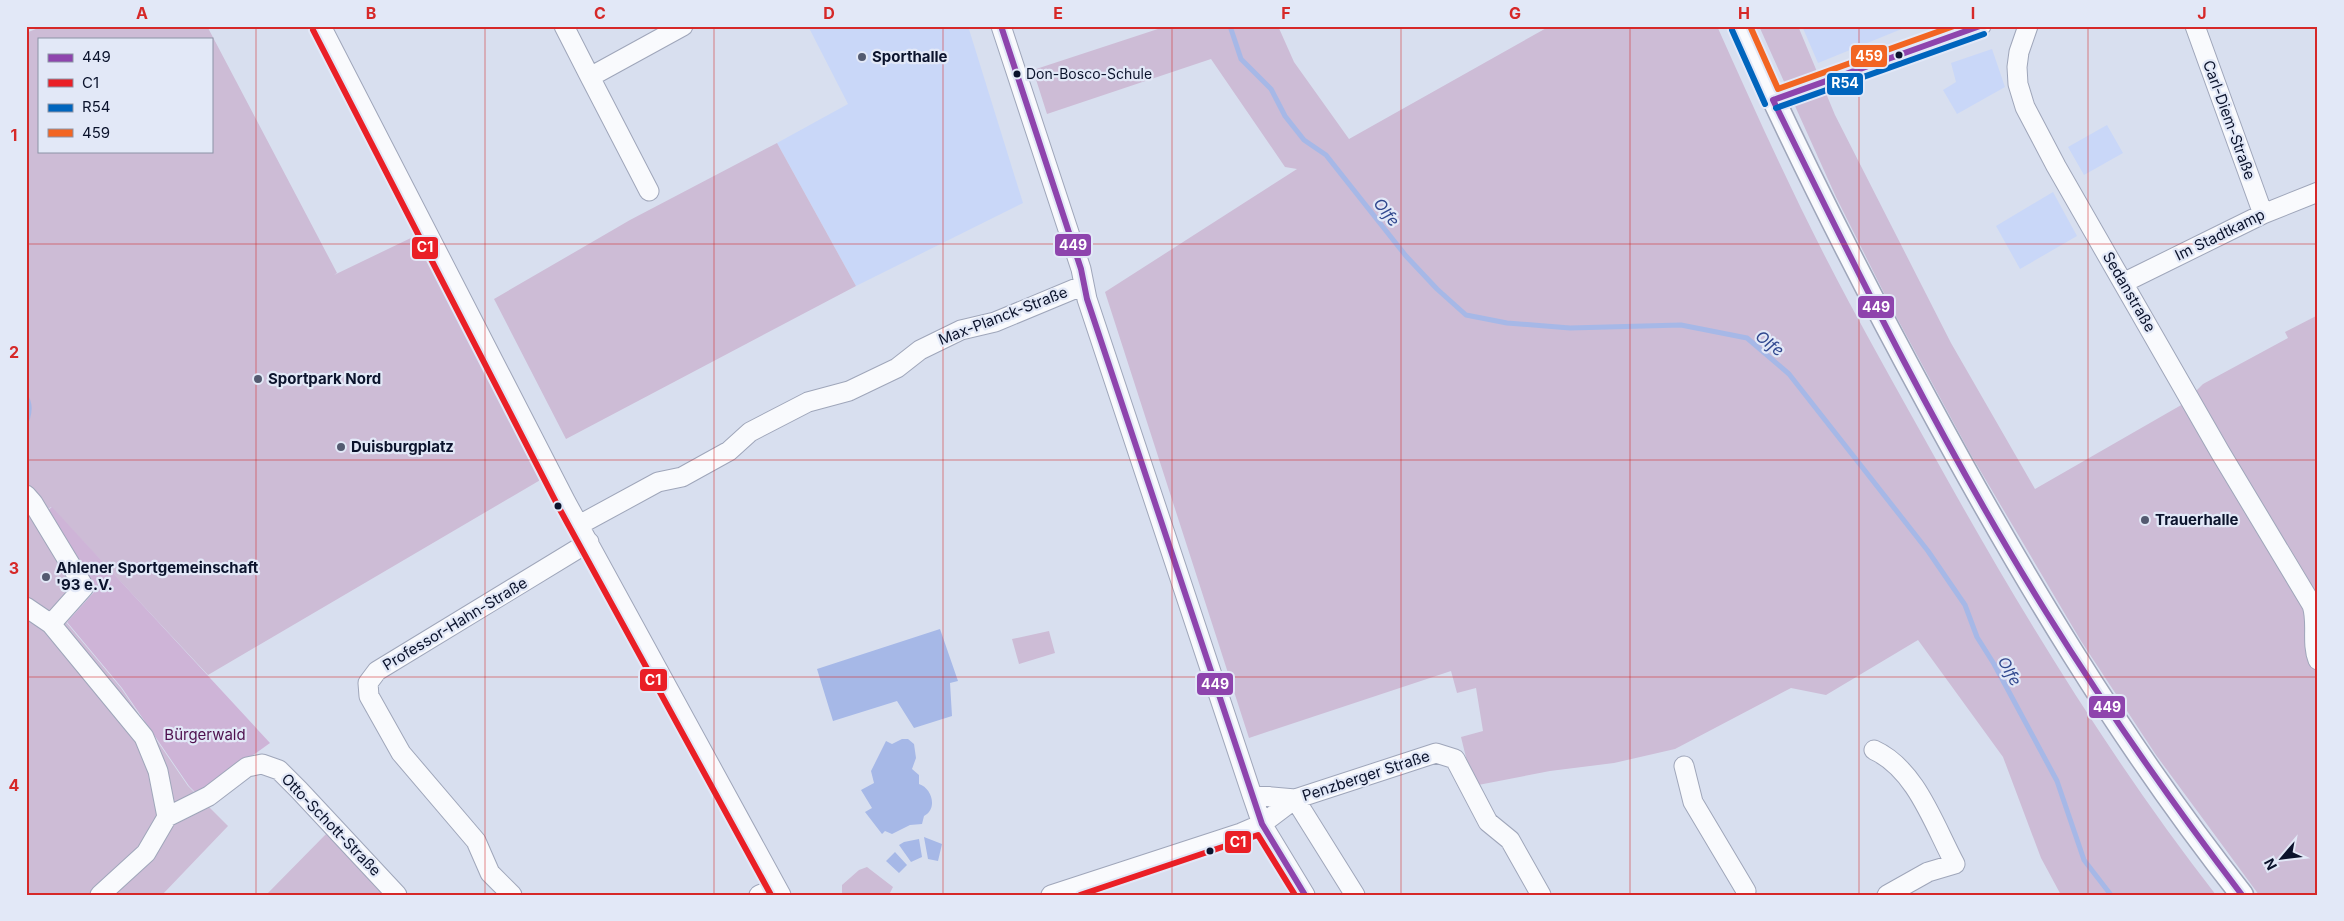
<svg xmlns="http://www.w3.org/2000/svg" width="2344" height="921" font-family="Inter,sans-serif">
	<style>
		.built { fill: #c9d7f8 }
		.green { fill: #cdbcd6; fill-rule: evenodd }
		.forest { fill: #ceb4d7 }
		.water { fill: #a6b8e7 }
		.lines { fill: none; stroke-linecap: round; stroke-linejoin: round }
		.stream { stroke: #a6b8e7; stroke-width: 5 }
		.minor-casing { stroke: #9fa6ba; stroke-width: 21 }
		.major-casing { stroke: #9fa6ba; stroke-width: 25 }
		.minor { stroke: #f9fafd; stroke-width: 19 }
		.major { stroke: #f9fafd; stroke-width: 22 }
		.bus-1-casing { stroke: #e2e8f7; stroke-width: 10 }
		.bus-2-casing { stroke: #e2e8f7; stroke-width: 10 }
		.bus-3-casing { stroke: #e2e8f7; stroke-width: 10 }
		.bus-4-casing { stroke: #e2e8f7; stroke-width: 10 }
		.bus-1 { stroke: #8e44ad; stroke-width: 6 }
		.bus-2 { stroke: #ea1f26; stroke-width: 6 }
		.bus-3 { stroke: #0065bd; stroke-width: 6 }
		.bus-4 { stroke: #f26522; stroke-width: 6 }
		.grid { fill: none; stroke: #d62828; stroke-width: 1; stroke-opacity: 0.55 }
		.bus-dot { fill: #0b132c; stroke: #e2e8f7; stroke-width: 2 }
		.poi-dot { fill: #535a70; stroke: #e2e8f7; stroke-width: 2 }
		.labels { text-anchor: middle; stroke-width: 4.5; stroke-linejoin: round; paint-order: stroke }
		.bus-label { font-size: 14px; fill: #0b132c; stroke: #e2e8f7; text-anchor: start }
		.poi-label { font-size: 15px; font-weight: bold; fill: #0b132c; stroke: #e2e8f7; text-anchor: start }
		.street-label { font-size: 15px; fill: #0b132c; stroke: #e2e8f7 }
		.park-label { font-size: 15px; fill: #4e104e; stroke: #e2e8f7 }
		.water-label { font-size: 16px; font-style: italic; fill: #31488f; stroke: #e2e8f7 }
		.line-badge { stroke: #e2e8f7; stroke-width: 2 }
		.badge-label { font-size: 14px; text-anchor: middle; font-weight: bold; fill: #fff }
		.neatline { fill: none; stroke: #d62828; stroke-width: 2 }
		.grid-label { font-size: 16px; text-anchor: middle; font-weight: bold; fill: #d62828 }
	</style>
	<rect width="100%" height="100%" fill="#d8dfef"/>
	<path class="built" d="M808 26H968L1023 203 856 286 777 143 848 104Z
		M1802 26H1909L1818 63Z
		M1992 49 2005 87 1957 114 1943 90 1956 82 1951 63Z
		M2107 125 2123 153 2084 175 2068 147Z
		M2053 192 2077 236 2020 269 1996 226Z"/>
	<path class="green" d="M43 26H207L337 273 334 275 415 236 542 479 208 675 51 507 43 513 93 592 66 622 121 688 188 786 228 826 162 895H26V33ZM39 39H211V151H39Z
		M1167 26H1278L1294 62 1349 139 1550 26H1717C1759 120 1801 213 1850 304 1877 354 1905 404 1933 454 2018 607 2108 756 2216 895H2061L2041 858 2003 757 1918 640 1826 695 1791 688 1675 749 1614 763 1550 771 1473 786 1461 737 1483 731 1476 688 1457 693 1451 671 1249 738 1105 292 1297 169 1285 167 1211 59 1047 114 1033 70Z
		M1759 26H1798L1835 115 1951 343 2035 489 2183 404 2203 384 2288 338 2285 332 2318 315V895H2259L2156 755 2081 641 1971 455 1891 307 1836 197Z
		M777 143 856 286 566 439 494 299 630 220Z
		M1049 631 1055 653 1019 664 1012 639Z
		M328 832 387 895H266Z
		M867 867 893 887 889 895H842V885L859 870Z"/>
	<path class="forest" d="M52 507 270 743 198 795 189 786 122 688 67 622 94 592 44 513Z"/>
	<path class="water" d="M26 392C35 404 32 416 26 429Z
		M940 629 958 681 950 683 952 716 914 728 897 701 833 721 817 669Z
		M902 739H908L914 744 916 758 912 769 919 775V784C932 788 938 809 924 816L922 824 910 825 892 834 885 831 882 834 865 812 872 808 861 790 874 783 871 771 886 741 892 744Z
		M924 837 942 844 938 861 928 859Z
		M919 839 922 857 911 862 899 845 904 842Z
		M895 852 907 865 899 873 886 861Z"/>
	<g class="lines">
		<path class="stream" d="M1230 26 1241 59 1271 89 1285 116 1304 140 1326 155 1406 256 1437 289 1466 315 1507 323 1570 328 1681 325 1747 338 1789 374 1928 551 1965 605 1977 637 1994 664 2057 781 2084 860 2111 895"/>
		<g class="minor-casing">
			<path id="minor" d="M321 26 566 502 781 895
				M564 26 590 77
				M1001 26 1081 269 1087 299 1252 795 1262 824 1305 895
				M2028 26 2019 52 2017 67 2018 84 2025 107 2056 166 2220 452 2312 605C2318 623 2311 642 2318 660
				M2195 26 2263 214
				M1773 100 1981 26
				M649 191 590 77 683 26
				M2125 282 2263 214 2318 192
				M26 495 33 503 84 587 51 624
				M579 525 658 482 682 477 729 451 750 432 808 402 849 391 897 368 920 350 961 330 995 322 1084 285
				M26 607 51 624 144 737 158 771 167 817 146 853 100 895
				M1874 750C1916 769 1934 825 1955 864L1928 872 1887 895
				M1684 766 1693 802 1746 891
				M1252 795 1295 799
				M1295 799 1355 895
				M167 817 209 796 247 767 262 764 279 770 299 790 397 895
				M512 895 490 873 476 841 401 753 369 696 368 683 377 671 589 542
				M759 895 777 888
				M1051 895 1241 833 1262 824 1295 799 1436 753 1455 759 1488 822 1510 840 1541 895"/>
		</g>
		<g class="major-casing">
			<path id="major" d="M1740 26C1797 154 1860 278 1927 401 2020 573 2121 742 2242 895"/>
		</g>
		<use href="#minor" class="minor"/>
		<use href="#major" class="major"/>
		<g class="bus-1-casing">
			<path id="bus-1" d="M1001 26 1081 269 1087 299 1262 824 1305 895
				M1773 100C1858 274 1944 448 2046 612 2107 710 2172 803 2242 895
				M1773 100 1980 26"/>
		</g>
		<g class="bus-2-casing">
			<path id="bus-2" d="M313 30 558 506 771 895
				M1080 895 1258 835 1295 895"/>
		</g>
		<g class="bus-3-casing">
			<path id="bus-3" d="M1732 30 1765 104
				M1776 108 1984 34"/>
		</g>
		<g class="bus-4-casing">
			<path id="bus-4" d="M1750 26 1778 89 1954 26"/>
		</g>
		<use href="#bus-1" class="bus-1"/>
		<use href="#bus-2" class="bus-2"/>
		<use href="#bus-3" class="bus-3"/>
		<use href="#bus-4" class="bus-4"/>
	</g>
	<path class="grid" d="M256 26V895M485 26V895M714 26V895M943 26V895M1172 26V895M1401 26V895M1630 26V895M1859 26V895M2088 26V895M26 244H2318M26 460H2318M26 677H2318"/>
	<g class="bus-dot">
		<circle cx="1899" cy="55" r="4.5"/>
		<circle cx="1017" cy="74" r="4.5"/>
		<circle cx="558" cy="506" r="4.5"/>
		<circle cx="1210" cy="851" r="4.5"/>
	</g>
	<g class="poi-dot">
		<circle cx="862" cy="57" r="5"/>
		<circle cx="258" cy="379" r="5"/>
		<circle cx="341" cy="447" r="5"/>
		<circle cx="2145" cy="520" r="5"/>
		<circle cx="46" cy="577" r="5"/>
	</g>
	<g class="labels">
		<g class="bus-label">
			<text x="1026" y="79">Don-Bosco-Schule</text>
		</g>
		<g class="poi-label">
			<text x="872" y="62">Sporthalle</text>
			<text x="268" y="384">Sportpark Nord</text>
			<text x="351" y="452">Duisburgplatz</text>
			<text x="2155" y="525">Trauerhalle</text>
			<text x="56" y="573">Ahlener Sportgemeinschaft<tspan x="56" dy="17">'93 e.V.</tspan></text>
		</g>
		<g class="street-label">
			<text transform="translate(2229 120) rotate(70)" y="5">Carl-Diem-Straße</text>
			<text transform="translate(2220 235) rotate(-26)" y="5">Im Stadtkamp</text>
			<text transform="translate(2129 292) rotate(60)" y="5">Sedanstraße</text>
			<text transform="translate(1003 316) rotate(-21)" y="5">Max-Planck-Straße</text>
			<text transform="translate(455 624) rotate(-31)" y="5">Professor-Hahn-Straße</text>
			<text transform="translate(1366 776) rotate(-18)" y="5">Penzberger Straße</text>
			<text transform="translate(331 825) rotate(46)" y="5">Otto-Schott-Straße</text>
		</g>
		<g class="park-label">
			<text x="205" y="740">Bürgerwald</text>
		</g>
		<g class="water-label">
			<text transform="translate(1387 212) rotate(52)" y="6">Olfe</text>
			<text transform="translate(1770 343) rotate(38)" y="6">Olfe</text>
			<text transform="translate(2010 671) rotate(61)" y="6">Olfe</text>
		</g>
	</g>
	<g class="line-badge">
		<rect x="1850" y="44" width="38" height="24" rx="5" fill="#f26522"/>
		<rect x="1826" y="72" width="38" height="24" rx="5" fill="#0065bd"/>
		<rect x="1054" y="233" width="38" height="24" rx="5" fill="#8e44ad"/>
		<rect x="411" y="236" width="28" height="24" rx="5" fill="#ea1f26"/>
		<rect x="1857" y="295" width="38" height="24" rx="5" fill="#8e44ad"/>
		<rect x="639" y="668" width="29" height="24" rx="5" fill="#ea1f26"/>
		<rect x="1196" y="672" width="38" height="24" rx="5" fill="#8e44ad"/>
		<rect x="2088" y="695" width="38" height="24" rx="5" fill="#8e44ad"/>
		<rect x="1224" y="830" width="28" height="24" rx="5" fill="#ea1f26"/>
	</g>
	<g class="badge-label">
		<text x="1869" y="61">459</text>
		<text x="1845" y="88">R54</text>
		<text x="1073" y="250">449</text>
		<text x="425" y="252">C1</text>
		<text x="1876" y="312">449</text>
		<text x="653" y="685">C1</text>
		<text x="1215" y="689">449</text>
		<text x="2107" y="712">449</text>
		<text x="1238" y="847">C1</text>
	</g>
	<rect width="2344" height="921" fill="none" stroke="#e2e8f7" stroke-width="55"/>
	<rect x="38" y="38" width="175" height="115" fill="#e2e8f7" stroke="#8c93a6"/>
	<rect x="48" y="54" width="25" height="8" fill="#8e44ad" stroke="#8c93a6"/>
	<text x="82" y="62" font-size="15" fill="#0b132c">449</text>
	<rect x="48" y="79" width="25" height="8" fill="#ea1f26" stroke="#8c93a6"/>
	<text x="82" y="88" font-size="15" fill="#0b132c">C1</text>
	<rect x="48" y="104" width="25" height="8" fill="#0065bd" stroke="#8c93a6"/>
	<text x="82" y="112" font-size="15" fill="#0b132c">R54</text>
	<rect x="48" y="129" width="25" height="8" fill="#f26522" stroke="#8c93a6"/>
	<text x="82" y="138" font-size="15" fill="#0b132c">459</text>
	<g transform="translate(2282 858) rotate(242)" stroke="#e2e8f7" stroke-width="4" paint-order="stroke">
	<path d="M0-4L9 19L0 12L-9 19Z" fill="#0b132c"/>
	<text y="-8" font-size="14" font-weight="bold" text-anchor="middle" fill="#0b132c">N</text>
	</g>
	<rect x="28" y="28" width="2288" height="866" class="neatline"/>
	<g class="grid-label">
		<text x="142" y="19">A</text>
		<text x="371" y="19">B</text>
		<text x="600" y="19">C</text>
		<text x="829" y="19">D</text>
		<text x="1058" y="19">E</text>
		<text x="1286" y="19">F</text>
		<text x="1515" y="19">G</text>
		<text x="1744" y="19">H</text>
		<text x="1973" y="19">I</text>
		<text x="2202" y="19">J</text>
		<text x="14" y="141">1</text>
		<text x="14" y="358">2</text>
		<text x="14" y="574">3</text>
		<text x="14" y="791">4</text>
	</g>
</svg>
